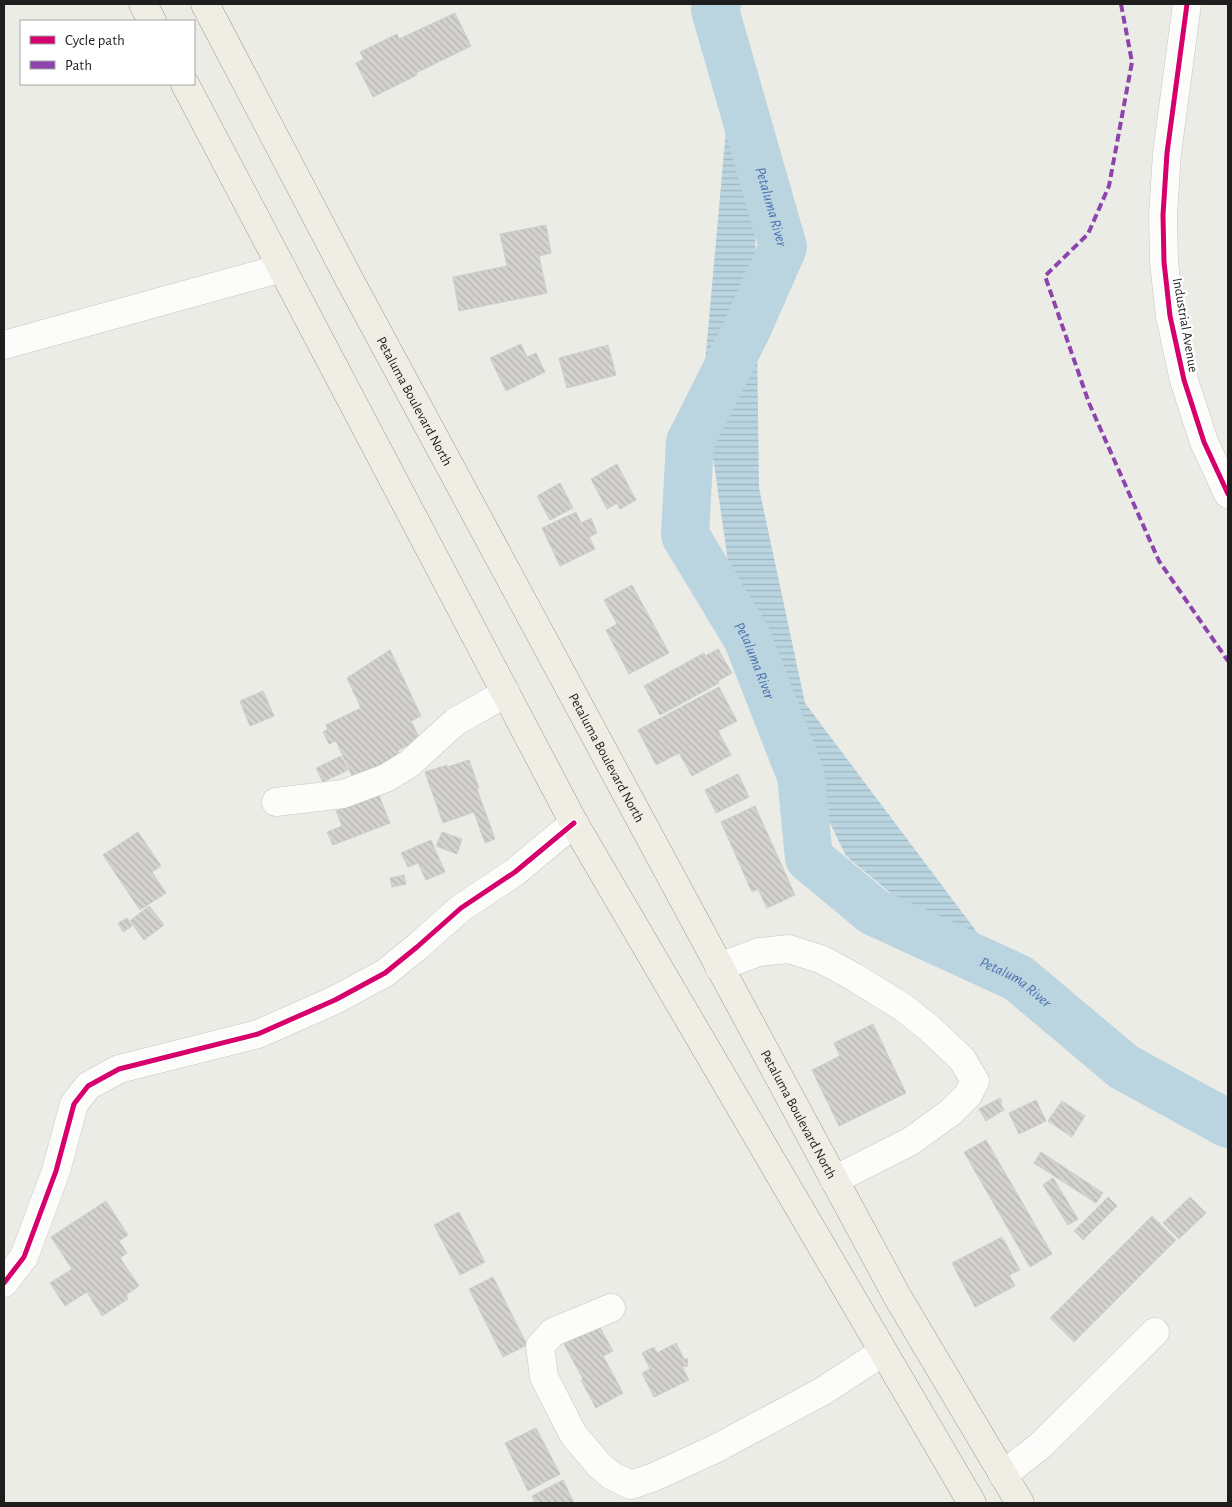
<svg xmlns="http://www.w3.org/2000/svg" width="1232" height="1507" font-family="'Alegreya Sans',sans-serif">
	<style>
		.water { fill: url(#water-rules) }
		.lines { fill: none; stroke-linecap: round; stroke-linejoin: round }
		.river { stroke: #bad4e0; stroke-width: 48 }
		.building { fill: url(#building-back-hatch); stroke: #d0cdc8 }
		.minor-casing { stroke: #c5c5c3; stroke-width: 29 }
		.major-casing { stroke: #a29c83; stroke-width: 29 }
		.minor { stroke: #fcfcfb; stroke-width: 28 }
		.major { stroke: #f0ede4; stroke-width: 28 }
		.quiet { stroke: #8e44ad; stroke-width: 4; stroke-dasharray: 8 4; stroke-linecap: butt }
		.cycleway-casing { stroke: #fff; stroke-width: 8 }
		.cycleway { stroke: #d6006c; stroke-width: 5 }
		.labels { text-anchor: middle; stroke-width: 4.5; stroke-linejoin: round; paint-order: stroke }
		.street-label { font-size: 14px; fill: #1e1e1e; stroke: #fff }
		.water-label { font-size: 15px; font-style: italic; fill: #4b71ad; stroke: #fff }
	</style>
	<defs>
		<pattern id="water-rules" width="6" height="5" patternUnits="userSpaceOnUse" patternTransform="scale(1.25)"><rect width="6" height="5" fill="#bad4e0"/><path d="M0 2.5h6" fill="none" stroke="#9fb6c0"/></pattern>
		<pattern id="building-back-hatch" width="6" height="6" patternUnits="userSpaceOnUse" patternTransform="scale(1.25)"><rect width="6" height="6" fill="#d3d2ce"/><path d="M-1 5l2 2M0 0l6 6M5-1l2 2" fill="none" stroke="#b5b4b0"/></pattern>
	</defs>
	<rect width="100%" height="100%" fill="#ecece7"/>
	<path class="water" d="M700 4H724L748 62 756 260 759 488 805 703 995 956 1156 1068 1228 1108V1122L1028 1007 846 856 738 633 703 386 729 96Z"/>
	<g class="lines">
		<path class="river" id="s1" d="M717 4 715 10 783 247 746 331 690 442 685 535 747 638 801 776 809 858 874 912 1018 978 1124 1067 1228 1124"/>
	</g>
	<path class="building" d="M455 13 471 46 416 73 417 75 373 97 356 63 364 59 360 52 397 34 399 39Z
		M546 225 551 253 539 256 547 293 459 311 453 277 507 266 500 234Z
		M521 344 527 357 536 353 545 372 506 391 490 358Z
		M608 345 616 375 567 388 559 358Z
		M617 464 636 500 620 509 617 503 607 509 591 479Z
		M560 483 573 508 550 520 537 496Z
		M576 512 581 523 591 518 597 533 589 537 595 549 560 566 542 528Z
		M632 585 669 653 629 674 606 630 617 624 604 600Z
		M718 649 732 673 718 681 719 683 660 715 644 686 704 653 705 656Z
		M390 650 421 716 411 721 420 739 398 750 402 760 355 782 336 741 329 744 323 732 328 729 326 725 361 708 347 678Z
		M719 687 737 721 718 731 731 755 692 776 679 753 656 765 638 730Z
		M263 691 274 716 250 726 240 701Z
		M341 756 348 770 323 782 316 768Z
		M469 760 479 788 477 789 495 839 485 843 474 812 443 823 425 772 447 765V767Z
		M738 774 749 797 716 813 705 790Z
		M378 793 390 823 333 845 327 832 342 826 336 811Z
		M755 806 795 895 767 908 758 889 752 892 721 822Z
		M138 832 161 866 152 872 166 893 140 910 103 855Z
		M442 832 462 839 457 854 436 846Z
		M431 840 445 872 426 880 418 863 408 867 401 853Z
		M404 875 406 884 392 887 390 878Z
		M149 906 164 925 144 940 130 921Z
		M127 918 132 926 123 932 118 923Z
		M873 1024 906 1093 839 1126 812 1070 840 1056 834 1043Z
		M1000 1098 1002 1102 1000 1103 1004 1110 986 1121 979 1109Z
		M1036 1100 1046 1121 1019 1134 1009 1113Z
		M1062 1101 1085 1116 1072 1137 1048 1121Z
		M986 1140 1052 1254 1030 1267 964 1152Z
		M1041 1152 1103 1193 1096 1203 1034 1163Z
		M1053 1178 1078 1219 1068 1225 1043 1185Z
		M1108 1197 1117 1206 1083 1240 1074 1231Z
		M1190 1197 1206 1213 1179 1239 1163 1223Z
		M106 1201 128 1235 119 1241 127 1253 120 1258 139 1286 126 1295 128 1299 102 1316 87 1292 65 1306 50 1283 72 1269 51 1237Z
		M459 1212 485 1262 460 1275 434 1225Z
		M1152 1216 1176 1240 1074 1342 1050 1318Z
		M1002 1237 1020 1270 1009 1275 1015 1286 975 1307 952 1263Z
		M493 1277 527 1345 503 1357 469 1289Z
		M599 1326 613 1351 603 1356 623 1393 596 1408 581 1380 583 1379 564 1344Z
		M676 1343 684 1359H688L687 1367 682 1366 689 1380 654 1397 642 1373 650 1369 642 1353 654 1347 657 1353Z
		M536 1428 560 1474 528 1491 505 1443Z
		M563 1480 574 1503H535L532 1496Z"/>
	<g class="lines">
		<g class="minor-casing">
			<path id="minor" d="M1187 4 1167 153 1163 215 1164 262 1170 316 1184 380 1204 442 1228 494
				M4 345 282 268
				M276 802 343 794 386 778 409 764 455 722 506 693
				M719 967 759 952 789 949 823 960 854 977 904 1008 929 1028 962 1059 975 1081 968 1095 951 1112 911 1141 834 1180
				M4 1283 24 1257 56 1171 74 1104 88 1086 119 1069 258 1034 335 1000 385 973 417 947 461 908 515 872 574 823
				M611 1308 553 1332 540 1346 544 1377 573 1434 599 1465 612 1476 631 1485 654 1477 717 1448 823 1391 883 1352
				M1003 1475 1041 1445 1155 1332"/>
		</g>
		<g class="major-casing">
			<g id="major">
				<path d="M143 4 152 21"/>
				<path id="s2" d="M205 4 348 277 897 1296 1020 1503"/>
				<path d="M185 84 574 823 972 1503"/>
			</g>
		</g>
		<use href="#minor" class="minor"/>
		<use href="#major" class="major"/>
		<path class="quiet" d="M1121 4 1132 62 1109 186 1088 234 1045 276 1089 403 1159 561 1228 661"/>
		<g class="cycleway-casing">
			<path id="cycleway" d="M1187 4 1167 153 1163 215 1164 262 1170 316 1184 380 1204 442 1228 494
				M4 1283 24 1257 56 1171 74 1104 88 1086 119 1069 258 1034 335 1000 385 973 417 947 461 908 515 872 574 823"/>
		</g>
		<use href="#cycleway" class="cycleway"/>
	</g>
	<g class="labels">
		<g class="street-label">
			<text transform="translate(1186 325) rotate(80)" y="5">Industrial Avenue</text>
			<text dy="5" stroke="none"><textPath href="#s2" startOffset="449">Petaluma Boulevard North</textPath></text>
			<text dy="5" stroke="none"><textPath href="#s2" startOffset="854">Petaluma Boulevard North</textPath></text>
			<text dy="5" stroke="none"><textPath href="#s2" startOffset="1259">Petaluma Boulevard North</textPath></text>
		</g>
		<g class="water-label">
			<text dy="5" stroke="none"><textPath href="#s1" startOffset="211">Petaluma River</textPath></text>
			<text dy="5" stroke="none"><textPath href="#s1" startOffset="706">Petaluma River</textPath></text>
			<text dy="5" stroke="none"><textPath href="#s1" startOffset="1156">Petaluma River</textPath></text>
		</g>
	</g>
	<rect width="1232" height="1507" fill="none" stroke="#1e1e1e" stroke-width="10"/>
	<rect x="20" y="20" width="175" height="65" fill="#ffffff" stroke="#a5a5a5"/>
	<rect x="30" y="36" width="25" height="8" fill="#d6006c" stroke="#a5a5a5"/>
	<text x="65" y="45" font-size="15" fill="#1e1e1e">Cycle path</text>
	<rect x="30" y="61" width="25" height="8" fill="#8e44ad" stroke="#a5a5a5"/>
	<text x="65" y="70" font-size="15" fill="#1e1e1e">Path</text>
</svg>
